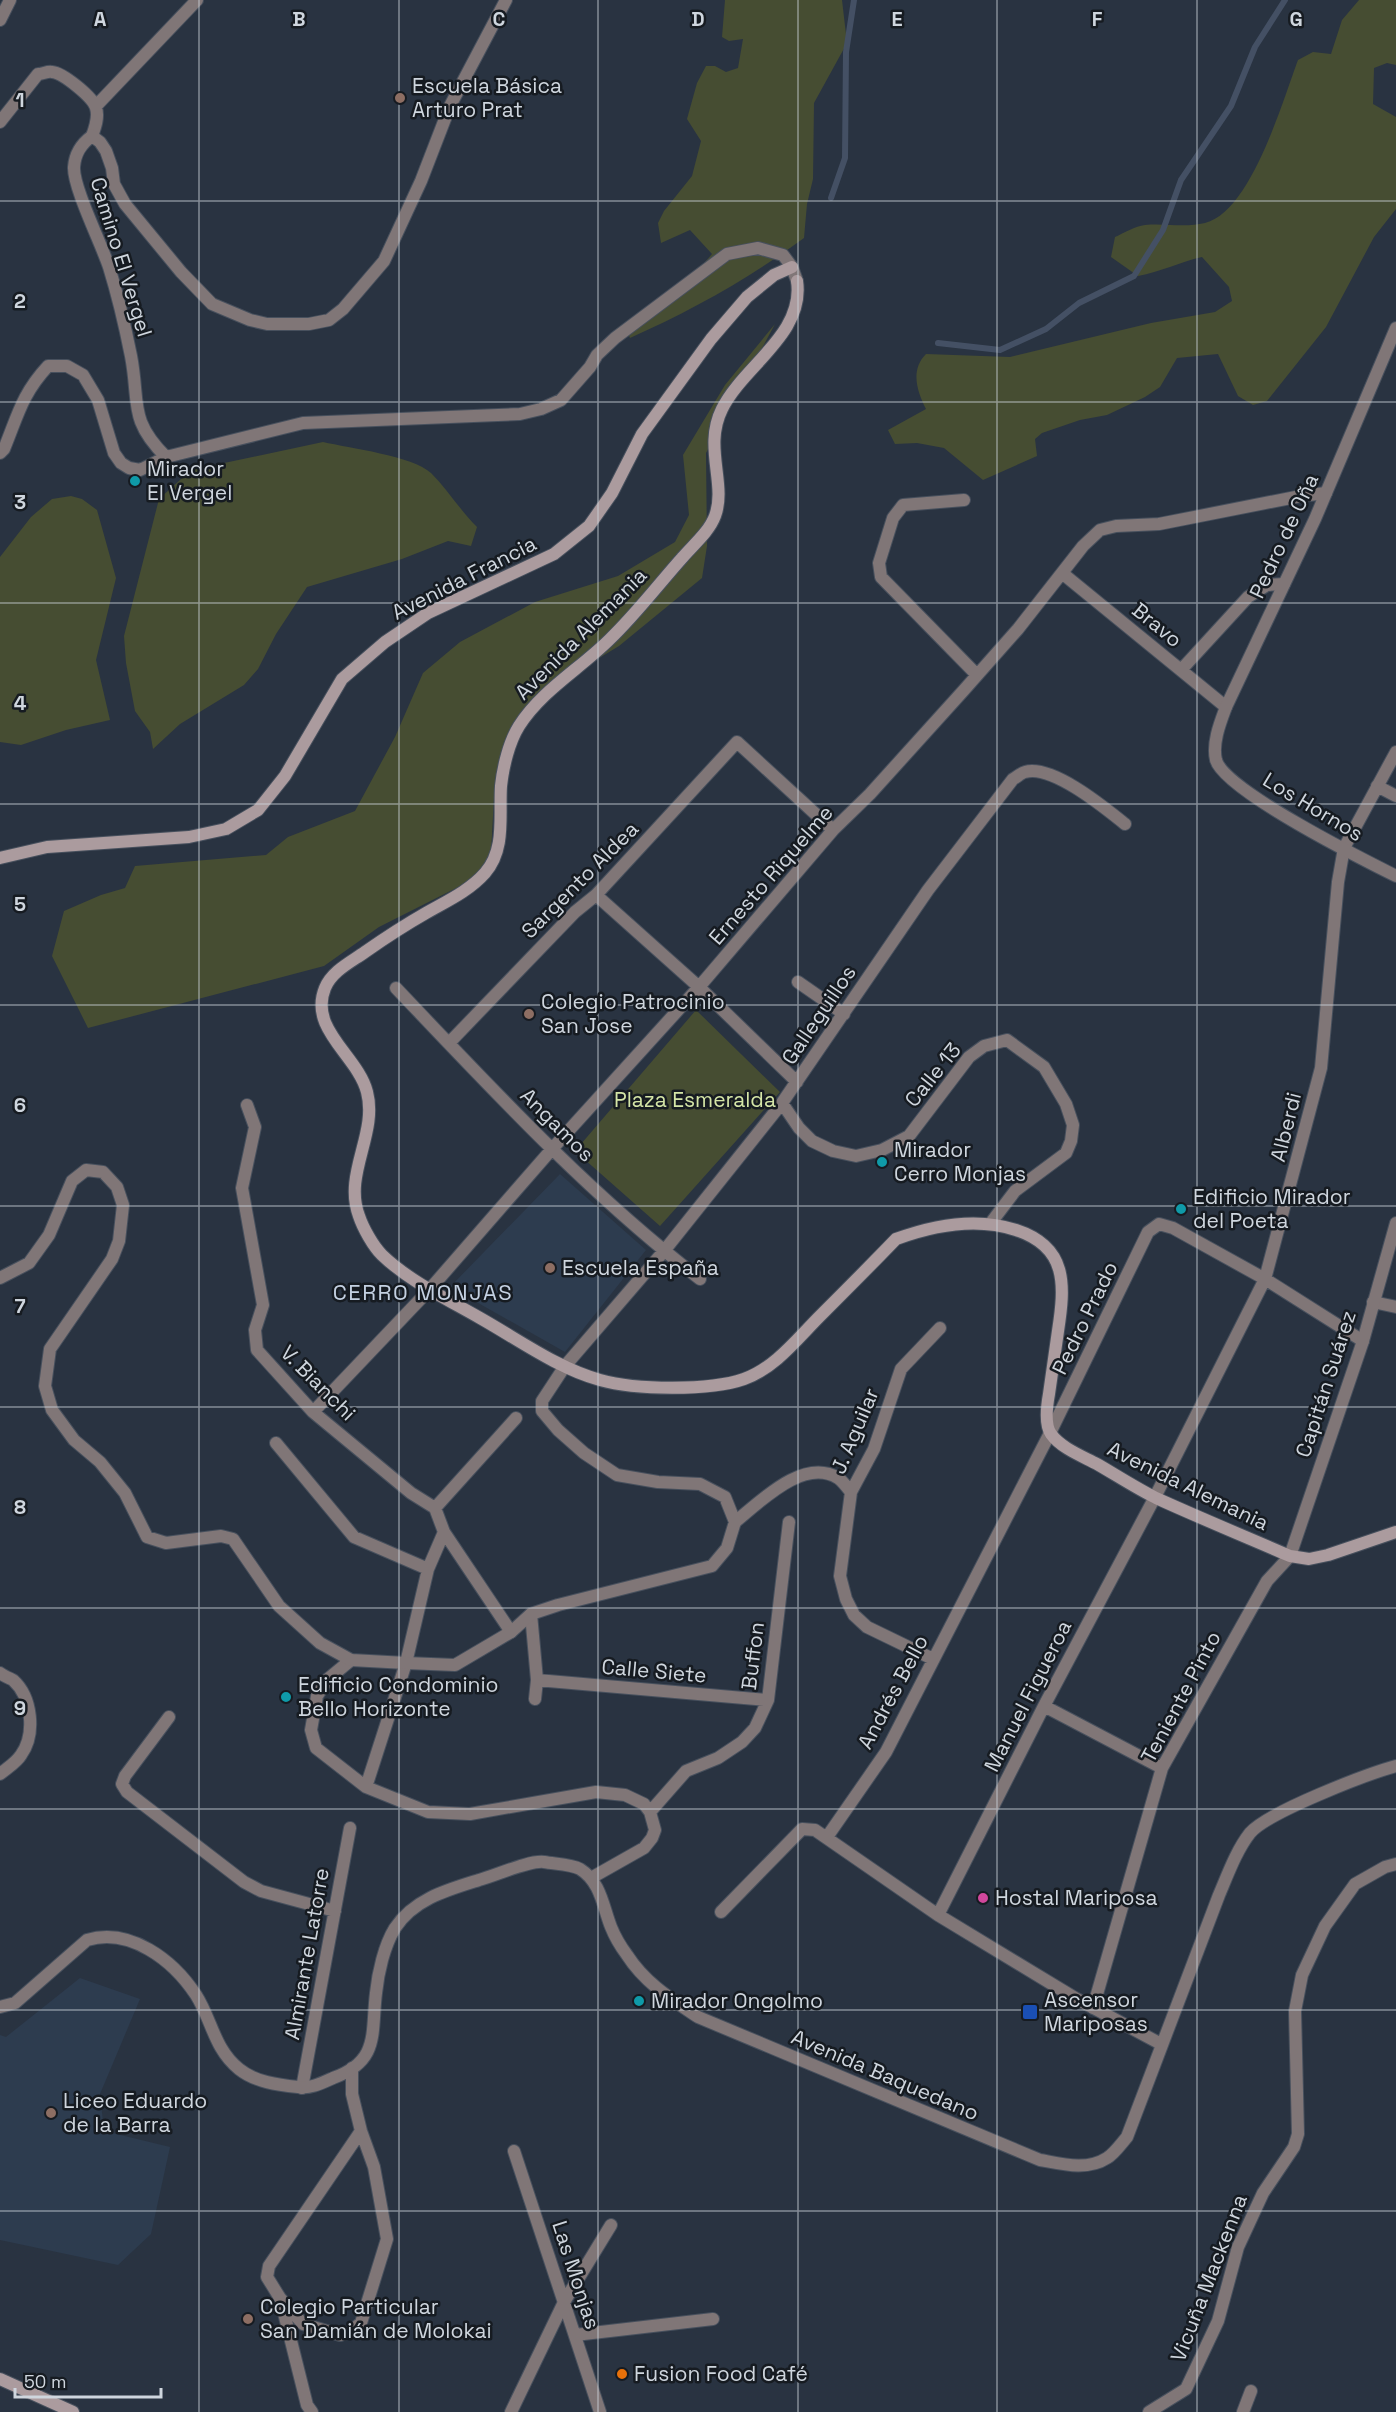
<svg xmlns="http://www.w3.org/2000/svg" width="1396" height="2412" font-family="'Space Grotesk',sans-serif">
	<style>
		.built { fill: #2d3c4f }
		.green { fill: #464d32 }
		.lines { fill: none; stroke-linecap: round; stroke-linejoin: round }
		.stream { stroke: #445064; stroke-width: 6 }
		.minor-casing { stroke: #47505d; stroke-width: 14 }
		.tertiary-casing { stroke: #47505d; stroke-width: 14 }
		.secondary-casing { stroke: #47505d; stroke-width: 14 }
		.minor { stroke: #807677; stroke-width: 12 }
		.tertiary { stroke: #807677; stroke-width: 12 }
		.secondary { stroke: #ab9b9e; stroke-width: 12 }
		.grid { fill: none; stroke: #cfd6de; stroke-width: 1.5; stroke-opacity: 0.55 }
		.education-dot { fill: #8d6e63; stroke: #161b21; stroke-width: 2 }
		.culture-dot { fill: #0f9aa8; stroke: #161b21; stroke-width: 2 }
		.hotel-dot { fill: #d1479c; stroke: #161b21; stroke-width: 2 }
		.transit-dot { fill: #1a4fb4; stroke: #161b21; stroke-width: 2 }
		.food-dot { fill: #e8710a; stroke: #161b21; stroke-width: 2 }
		.labels { text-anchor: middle; stroke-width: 5; stroke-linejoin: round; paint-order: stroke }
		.poi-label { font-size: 21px; fill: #cfd6de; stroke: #161b21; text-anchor: start }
		.street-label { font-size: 21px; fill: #cfd6de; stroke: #161b21 }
		.park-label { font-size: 21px; fill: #d5e6a7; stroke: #161b21 }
		.neighbourhood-label { font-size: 22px; letter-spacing: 1.5px; fill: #c4d1e2; stroke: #161b21 }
		.grid-label { font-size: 20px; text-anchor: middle; font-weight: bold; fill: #cfd6de; stroke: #161b21; stroke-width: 5; stroke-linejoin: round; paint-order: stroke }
	</style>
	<rect width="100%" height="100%" fill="#293341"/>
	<path class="built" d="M560 1174 646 1250 565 1352 450 1287Z
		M80 1978 140 1999 100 2094 104 2131 170 2147 151 2234 118 2265 0 2240V2035L6 2037Z"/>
	<path class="green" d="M725 0H842L847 43 814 103 813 179 807 204 804 238C750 278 691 311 630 338L625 327 667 306 712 254 690 230 661 243 658 223 664 211 692 176 701 141 687 119 697 83 706 66H715L726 72 738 68 743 39 729 41 722 37Z
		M1359 0H1396V65L1387 63 1374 68 1373 104 1396 117V209L1374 237 1326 327 1267 401 1253 405 1238 396 1218 354 1177 358 1160 387 1145 397 1107 415 1080 420 1042 433 1035 439 1037 456 983 480 944 448 917 443 895 444 888 430 926 409C917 391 910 370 926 354L1010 357 1151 323 1215 312 1232 301 1229 287 1202 257C1180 262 1160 272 1138 276L1111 257 1115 237C1124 233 1135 226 1145 225 1165 223 1185 228 1205 223 1251 212 1283 100 1298 60L1313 52 1331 54 1342 20Z
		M775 324 706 453 707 546 702 578 619 646 550 688 519 729 494 798 490 871 379 927 324 966 88 1028 52 956 64 911 101 895 125 888 135 866 266 855 288 837 355 811 395 737 423 673 460 642 535 602 618 576 675 542 689 515 683 455 725 385Z
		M323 442C349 448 413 456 431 473 447 489 460 510 477 527L471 546 448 541 402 559 307 587 276 634 258 669 244 685 180 724 153 749 150 732 135 711 126 663 124 636 159 499 191 470Z
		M71 496 82 499 97 510 116 578 96 660 110 720 66 730 21 745 0 742V557L31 517 52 499Z
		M696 1010 780 1092 660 1226 575 1151Z"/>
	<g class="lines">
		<path class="stream" d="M831 198 845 158 846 52 854 0
			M938 343 1000 350 1046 329 1079 303 1134 276 1163 230 1181 180 1231 106 1255 47 1285 0"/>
		<g class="minor-casing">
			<path id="minor" d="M0 20 10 0
				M96 106 197 0
				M0 122 38 74C42 74 48 71 52 72 63 73 93 97 96 108 99 117 95 128 92 136
				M964 500 903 505 893 518 879 563 881 577 976 674
				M1062 573 1226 707
				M1181 670 1248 597 1267 585 1284 584
				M1377 786 1396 796
				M596 895 699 987 797 1082
				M798 982 844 1014
				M396 988C492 1089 589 1194 700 1279
				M449 1043 575 912 596 895 737 742 833 830
				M782 1103 799 1128 812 1141 833 1151 856 1156 882 1150 909 1136 969 1057 984 1046 1007 1040 1044 1067 1066 1104 1073 1125 1071 1141 1066 1153 1015 1191 990 1224
				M247 1105 255 1127 242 1188 263 1305 255 1330 257 1350 313 1412 411 1493 435 1508 444 1532 511 1632
				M1373 1302 1396 1307
				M565 1366 664 1251 782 1103 928 890 1013 779C1017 777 1021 773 1025 772 1052 764 1105 808 1125 824
				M313 1412 430 1289 552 1149 699 987 833 830 870 794 964 690 1018 629 1083 546 1100 530 1116 526 1159 524 1301 496 1326 493
				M276 1443 354 1537 428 1569
				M435 1508 516 1418
				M735 1522C760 1502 803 1457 838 1478 843 1481 847 1488 851 1492
				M531 1614 537 1680 535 1699
				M933 1659 867 1627 854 1615 846 1599 840 1576 851 1492 874 1449 901 1369 940 1328
				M351 1660 328 1679 317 1696 311 1730 316 1748 366 1787 428 1812 470 1814 596 1792 625 1795 644 1804 650 1812 655 1830 652 1838 644 1848 591 1878
				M537 1680 768 1700
				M1044 1706 1162 1768
				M169 1717 125 1776 122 1784 127 1792 244 1882 261 1891 335 1911
				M366 1787 406 1663 428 1569 444 1532
				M650 1812 686 1771 718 1758 742 1742 755 1728 768 1700 789 1522
				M827 1837 886 1752 1050 1433 1148 1232 1159 1224 1173 1228 1265 1279 1363 1341
				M721 1912 802 1829 815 1830 938 1915 1075 1998 1161 2044
				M938 1915 1044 1706 1155 1497 1265 1279 1321 1068 1338 882 1344 848 1396 752
				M1093 2008 1162 1768 1267 1581 1290 1556
				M352 2068V2094L361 2131 374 2167 387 2239 361 2323 350 2332 340 2335 303 2324 280 2298 267 2277 269 2266 361 2131
				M302 2088 350 1828
				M514 2151 600 2412
				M281 2301 307 2405 312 2412
				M575 2335 713 2319
				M511 2412 564 2302 611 2225
				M1149 2412 1186 2389 1218 2321 1238 2247 1263 2193 1294 2147 1298 2134 1295 2011 1302 1975 1325 1926 1355 1884 1385 1867 1396 1864
				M1243 2412 1251 2391"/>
		</g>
		<g class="tertiary-casing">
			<path id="tertiary" d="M1396 328 1315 519 1226 707C1220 723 1212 743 1216 760 1224 790 1364 860 1396 876
				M0 453 4 449C18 415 22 394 48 366H67L83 375 98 400 114 453 121 463 129 468 140 470 166 457 303 423 520 414 541 409 561 400 590 367 597 355 615 338 727 254 758 248 783 255 792 267 797 281
				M166 457C128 419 140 403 131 356 125 326 118 296 109 267 101 243 73 187 74 167 75 153 81 144 92 136L100 142 106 151 112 168 114 184 125 204 181 272 212 304 250 320 267 324H309L329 320 343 309 384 261 421 181 450 106 506 0
				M0 1278 29 1263 49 1235 72 1181 86 1170 103 1172 117 1187 123 1205 119 1241 112 1259 50 1349 45 1386 52 1410 74 1440 100 1462 125 1493 147 1537 166 1543 221 1536 233 1539 279 1606 320 1643 351 1660 406 1663 455 1665 511 1632 531 1614 558 1605 712 1566 727 1548 735 1522 725 1497 700 1484 658 1482 617 1475 584 1453 558 1430 542 1411V1401L565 1366
				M1290 1556 1363 1341 1396 1223
				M0 1673C4 1676 9 1678 13 1680 32 1697 36 1734 21 1755 16 1763 7 1768 0 1774
				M0 2007 15 2003 87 1940C130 1927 173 1960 196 1995 212 2020 214 2049 239 2069 255 2082 278 2085 298 2087 310 2089 322 2083 333 2078 380 2061 371 2034 376 1993 378 1973 384 1946 395 1928 414 1899 447 1890 479 1880 495 1876 529 1860 544 1862 555 1864 571 1864 580 1869 601 1882 603 1907 611 1927 615 1937 621 1947 627 1955 645 1983 671 1999 698 2017L1040 2160C1062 2164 1087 2171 1107 2158 1114 2154 1121 2144 1127 2137L1219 1895C1228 1874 1236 1851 1250 1833 1268 1812 1367 1774 1396 1766"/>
		</g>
		<g class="secondary-casing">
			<path id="secondary" d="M797 281C805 334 743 366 722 409 703 447 727 484 715 516 709 532 693 545 682 558 658 585 636 614 610 639 580 669 542 690 519 726 509 742 503 767 501 786 499 816 506 849 485 873 469 891 447 901 426 913 405 925 385 938 365 952 351 962 332 971 325 988 308 1029 358 1056 367 1092 378 1134 343 1174 359 1216 363 1228 373 1246 382 1255 409 1281 447 1299 480 1318 519 1340 557 1368 600 1380 635 1390 710 1391 744 1379 775 1368 797 1339 820 1316 845 1291 871 1265 896 1239 934 1225 977 1217 1016 1230 1068 1247 1065 1285 1058 1331 1055 1352 1052 1373 1049 1394 1047 1405 1044 1424 1051 1434 1061 1448 1082 1456 1097 1464 1116 1475 1136 1488 1156 1498 1200 1518 1246 1537 1290 1556L1309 1559 1328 1555 1396 1532
				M0 858 47 847 189 837 226 829 258 810 285 776 342 679 385 642 428 613 554 554 589 526 612 493 642 434 711 339 747 297 774 275 792 267
				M0 2379 73 2412"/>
		</g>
		<use href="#minor" class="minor"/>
		<use href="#tertiary" class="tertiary"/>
		<use href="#secondary" class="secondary"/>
	</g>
	<path class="grid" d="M199 0V2412M399 0V2412M598 0V2412M798 0V2412M997 0V2412M1197 0V2412M0 201H1396M0 402H1396M0 603H1396M0 804H1396M0 1005H1396M0 1206H1396M0 1407H1396M0 1608H1396M0 1809H1396M0 2010H1396M0 2211H1396"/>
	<g class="education-dot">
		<circle cx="400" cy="98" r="6"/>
		<circle cx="529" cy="1014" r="6"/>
		<circle cx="550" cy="1268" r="6"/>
		<circle cx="51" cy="2113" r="6"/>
		<circle cx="248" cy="2319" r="6"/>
	</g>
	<g class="culture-dot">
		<circle cx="135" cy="481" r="6"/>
		<circle cx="882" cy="1162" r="6"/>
		<circle cx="1181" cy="1209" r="6"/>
		<circle cx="286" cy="1697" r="6"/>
		<circle cx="639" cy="2001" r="6"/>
	</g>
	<circle class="hotel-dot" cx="983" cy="1898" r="6"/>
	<rect class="transit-dot" x="1022" y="2004" width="16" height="16" rx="3"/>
	<circle class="food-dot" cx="622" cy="2374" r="6"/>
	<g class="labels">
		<g class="poi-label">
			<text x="412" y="93">Escuela Básica<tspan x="412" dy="24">Arturo Prat</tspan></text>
			<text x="147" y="476">Mirador<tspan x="147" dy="24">El Vergel</tspan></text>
			<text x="541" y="1009">Colegio Patrocinio<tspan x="541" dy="24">San Jose</tspan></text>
			<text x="894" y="1157">Mirador<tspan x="894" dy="24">Cerro Monjas</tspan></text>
			<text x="1193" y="1204">Edificio Mirador<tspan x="1193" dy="24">del Poeta</tspan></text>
			<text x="562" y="1275">Escuela España</text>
			<text x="298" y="1692">Edificio Condominio<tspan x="298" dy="24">Bello Horizonte</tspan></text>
			<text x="995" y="1905">Hostal Mariposa</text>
			<text x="1044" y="2007">Ascensor<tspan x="1044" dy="24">Mariposas</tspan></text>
			<text x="651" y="2008">Mirador Ongolmo</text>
			<text x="63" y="2108">Liceo Eduardo<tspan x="63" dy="24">de la Barra</tspan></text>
			<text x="260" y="2314">Colegio Particular<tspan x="260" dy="24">San Damián de Molokai</tspan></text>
			<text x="634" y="2381">Fusion Food Café</text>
		</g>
		<g class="street-label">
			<text transform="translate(121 257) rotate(73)" y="7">Camino El Vergel</text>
			<text transform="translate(1284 536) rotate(-65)" y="7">Pedro de Oña</text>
			<text transform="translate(464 578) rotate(-27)" y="7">Avenida Francia</text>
			<text transform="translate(1157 625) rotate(39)" y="7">Bravo</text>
			<text transform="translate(581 634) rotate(-45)" y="7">Avenida Alemania</text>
			<text transform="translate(1313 807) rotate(31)" y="7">Los Hornos</text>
			<text transform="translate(771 875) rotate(-49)" y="7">Ernesto Riquelme</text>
			<text transform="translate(580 880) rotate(-45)" y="7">Sargento Aldea</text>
			<text transform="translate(819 1015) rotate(-56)" y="7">Galleguillos</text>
			<text transform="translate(933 1075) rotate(-51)" y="7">Calle 13</text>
			<text transform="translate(557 1125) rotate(45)" y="7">Angamos</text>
			<text transform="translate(1286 1127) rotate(-76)" y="7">Alberdi</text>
			<text transform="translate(1085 1318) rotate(-64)" y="7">Pedro Prado</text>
			<text transform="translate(318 1383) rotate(45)" y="7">V. Bianchi</text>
			<text transform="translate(1326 1384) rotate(-72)" y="7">Capitán Suárez</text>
			<text transform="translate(855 1431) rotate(-67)" y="7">J. Aguilar</text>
			<text transform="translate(1188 1486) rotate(26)" y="7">Avenida Alemania</text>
			<text transform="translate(753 1656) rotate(-83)" y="7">Buffon</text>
			<text transform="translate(654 1671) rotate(5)" y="7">Calle Siete</text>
			<text transform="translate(893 1692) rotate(-62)" y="7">Andrés Bello</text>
			<text transform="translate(1028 1696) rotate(-63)" y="7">Manuel Figueroa</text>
			<text transform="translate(1181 1697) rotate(-62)" y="7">Teniente Pinto</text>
			<text transform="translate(307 1954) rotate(-80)" y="7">Almirante Latorre</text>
			<text transform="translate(885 2075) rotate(23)" y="7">Avenida Baquedano</text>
			<text transform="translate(576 2275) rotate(72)" y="7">Las Monjas</text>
			<text transform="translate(1209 2278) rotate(-69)" y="7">Vicuña Mackenna</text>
		</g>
		<g class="park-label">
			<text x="695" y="1107">Plaza Esmeralda</text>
		</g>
		<g class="neighbourhood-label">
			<text x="423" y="1300">CERRO MONJAS</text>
		</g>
	</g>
	<g class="grid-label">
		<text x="100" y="26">A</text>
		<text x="299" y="26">B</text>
		<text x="499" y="26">C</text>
		<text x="698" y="26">D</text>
		<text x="897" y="26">E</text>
		<text x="1097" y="26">F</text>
		<text x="1296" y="26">G</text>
		<text x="20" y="107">1</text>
		<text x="20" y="308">2</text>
		<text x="20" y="509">3</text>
		<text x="20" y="710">4</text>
		<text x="20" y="911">5</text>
		<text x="20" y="1112">6</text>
		<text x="20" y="1313">7</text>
		<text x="20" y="1514">8</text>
		<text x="20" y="1715">9</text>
	</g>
	<path d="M15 2388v9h146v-9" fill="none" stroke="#cfd6de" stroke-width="3"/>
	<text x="24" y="2388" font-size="18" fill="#cfd6de" stroke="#161b21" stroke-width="4.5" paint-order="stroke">50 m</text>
</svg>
